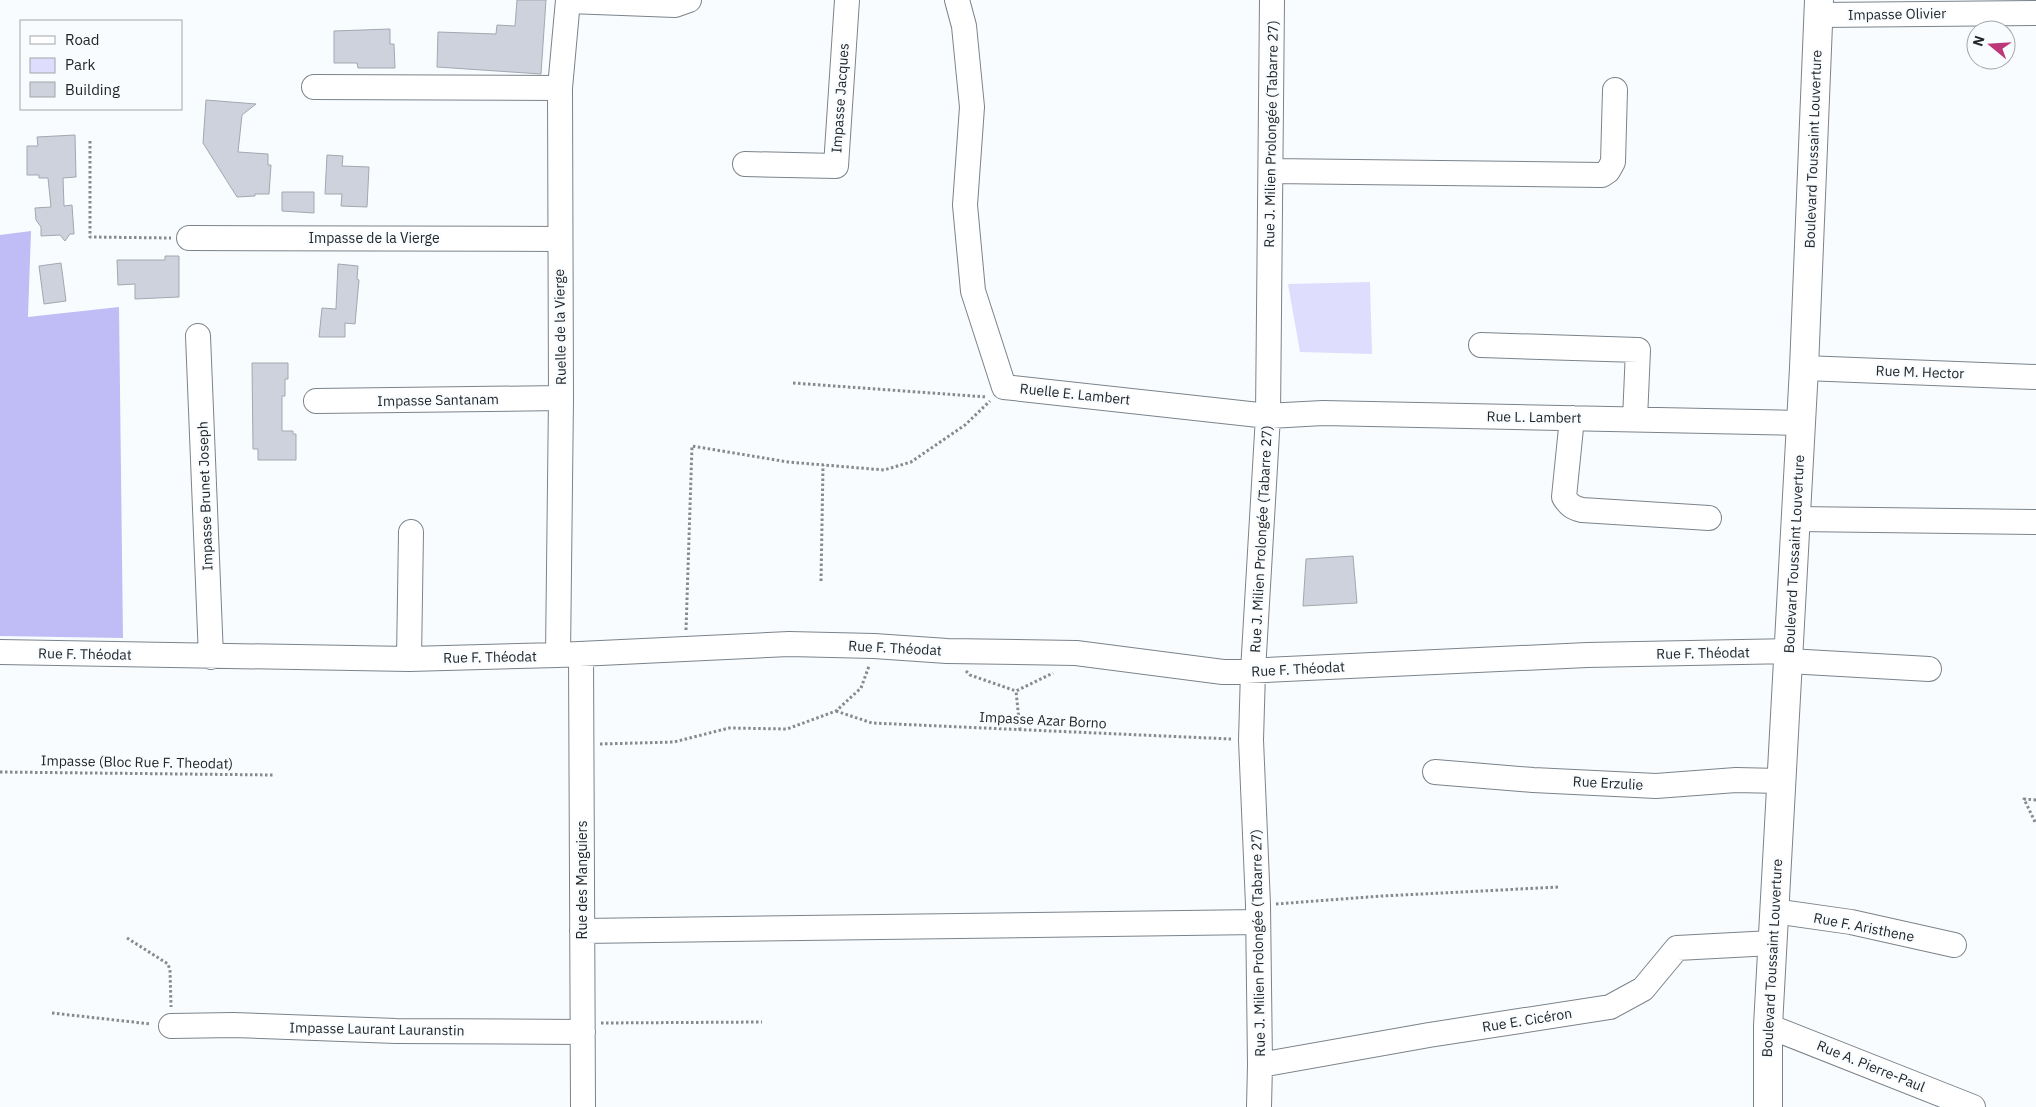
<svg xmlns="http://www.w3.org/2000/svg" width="2036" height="1107" font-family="'IBM Plex Sans',sans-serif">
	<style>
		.green { fill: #deddfd }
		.forest { fill: #c0bcf6 }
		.building { fill: #ced2dc; stroke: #a2a7b0 }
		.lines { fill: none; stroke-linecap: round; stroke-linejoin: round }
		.minor-casing { stroke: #7b838a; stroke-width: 26 }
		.major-casing { stroke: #7b838a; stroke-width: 30 }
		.path { stroke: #868a8d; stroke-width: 3; stroke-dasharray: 2.5 2.5; stroke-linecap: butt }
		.minor { stroke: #fff; stroke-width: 24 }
		.major { stroke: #fff; stroke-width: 28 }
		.labels { text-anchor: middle; stroke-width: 4; stroke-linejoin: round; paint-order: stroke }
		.street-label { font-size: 14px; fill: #232629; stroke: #f8fcff }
	</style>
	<rect width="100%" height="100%" fill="#f8fcff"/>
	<path class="green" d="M1370 282 1372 354 1300 352 1288 284Z"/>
	<path class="forest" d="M31 231 28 317 119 307 123 638 0 636V235Z"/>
	<path class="building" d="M517 0H546L541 74 437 67 438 32 496 34 497 25 515 26Z
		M390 29V44H394L395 68H358L357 63H334V31Z
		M206 100 256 104 242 115 238 152 268 154V165H271L269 194H255V196L237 197 203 143Z
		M75 135 76 177 63 178 64 206 72 205 74 234H70L65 241 60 235 41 236V227L36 220 35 208 51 207 48 178H39V175H27V146H38L37 137Z
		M327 155 343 156 342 166 369 167 367 207 341 206 342 194H325Z
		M282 192H314V213L282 211Z
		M165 256H179V297L135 299V284L118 285 117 260H165Z
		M61 263 66 301 44 304 39 266Z
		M338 264 358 266 357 279 359 280 355 324 345 323V337H319L322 308 336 309Z
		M252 363H288V379H285V396H282V431H293V434H296V460H258V449H253Z
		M1353 556 1357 603 1303 606 1306 559Z"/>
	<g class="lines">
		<g class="minor-casing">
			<path id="minor" d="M957 0 964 26 972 107 965 205 973 291 1004 387 1268 416 1323 413 1801 423
				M569 1 675 5 689 0
				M1819 15 2036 13
				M314 87 560 88
				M745 164 836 166 847 0
				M1271 171 1602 175 1608 171 1613 162 1615 90
				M189 238 559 239
				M198 336 211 657
				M1481 345 1638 350 1635 419
				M1804 368 2036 377
				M316 401 561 398
				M1572 418 1564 497C1569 505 1573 508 1582 510L1709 518
				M1796 519 2036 522
				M0 652 409 659 558 655 789 644 874 646 947 651 1076 653 1223 672 1587 655 1788 651
				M581 654 583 1107
				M558 655 561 398 560 88 568 0
				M409 659 411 532
				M1788 661 1929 669
				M1435 772 1533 780 1656 786 1736 780 1781 781
				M1774 911 1851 922 1954 945
				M582 931 1258 922
				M171 1026 233 1025 396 1031 583 1032
				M1768 1026 1973 1107
				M1260 1065 1429 1035 1610 1007 1643 989 1677 948 1772 943
				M1259 1107 1260 1065 1258 905 1251 740 1253 671 1268 416 1272 0"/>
		</g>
		<g class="major-casing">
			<path id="major" d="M1768 1107V1026L1804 368 1819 0"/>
		</g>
		<path class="path" d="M90 141V237L171 238
			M793 383 987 397
			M821 581 823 465
			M686 630 692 446 788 462 884 470 911 462 965 425 990 401
			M966 671 970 675 1016 691
			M836 711 872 723 1231 739
			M1020 730 1016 691 1053 673
			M600 744 674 742 729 728 787 729 836 711 861 688 869 666
			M0 772 273 775
			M2036 800 2024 799 2036 824
			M1276 904 1382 896 1560 887
			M127 938 168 964 170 970 171 1007
			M52 1013 151 1024
			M601 1023 762 1022"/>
		<use href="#minor" class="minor"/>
		<use href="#major" class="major"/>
	</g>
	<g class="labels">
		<g class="street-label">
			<text transform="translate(1897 14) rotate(-1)" y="5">Impasse Olivier</text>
			<text transform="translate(840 98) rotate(-86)" y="5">Impasse Jacques</text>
			<text transform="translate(1271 134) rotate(-89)" y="5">Rue J. Milien Prolongée (Tabarre 27)</text>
			<text transform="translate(1813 149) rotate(-88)" y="5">Boulevard Toussaint Louverture</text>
			<text x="374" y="243">Impasse de la Vierge</text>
			<text transform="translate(560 327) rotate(-91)" y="5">Ruelle de la Vierge</text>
			<text transform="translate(1920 372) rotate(2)" y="5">Rue M. Hector</text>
			<text transform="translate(1075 394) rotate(6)" y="5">Ruelle E. Lambert</text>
			<text transform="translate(438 400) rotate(-1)" y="5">Impasse Santanam</text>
			<text transform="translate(1534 417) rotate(1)" y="5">Rue L. Lambert</text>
			<text transform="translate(205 496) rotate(-92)" y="5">Impasse Brunet Joseph</text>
			<text transform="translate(1261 539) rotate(-87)" y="5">Rue J. Milien Prolongée (Tabarre 27)</text>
			<text transform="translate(1794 554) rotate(-87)" y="5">Boulevard Toussaint Louverture</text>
			<text transform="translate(895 648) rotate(3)" y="5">Rue F. Théodat</text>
			<text transform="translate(1703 653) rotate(-1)" y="5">Rue F. Théodat</text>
			<text transform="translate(85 654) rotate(1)" y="5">Rue F. Théodat</text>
			<text transform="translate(490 657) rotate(-1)" y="5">Rue F. Théodat</text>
			<text transform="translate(1298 669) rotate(-3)" y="5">Rue F. Théodat</text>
			<text transform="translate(1043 720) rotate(3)" y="5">Impasse Azar Borno</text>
			<text transform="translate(137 762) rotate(1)" y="5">Impasse (Bloc Rue F. Theodat)</text>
			<text transform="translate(1608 783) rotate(3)" y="5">Rue Erzulie</text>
			<text transform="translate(582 880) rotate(-90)" y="5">Rue des Manguiers</text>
			<text transform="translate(1864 927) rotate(11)" y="5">Rue F. Aristhene</text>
			<text transform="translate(1258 943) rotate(-91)" y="5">Rue J. Milien Prolongée (Tabarre 27)</text>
			<text transform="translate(1772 958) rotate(-87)" y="5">Boulevard Toussaint Louverture</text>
			<text transform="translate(1527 1020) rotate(-9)" y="5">Rue E. Cicéron</text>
			<text transform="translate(377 1029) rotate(1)" y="5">Impasse Laurant Lauranstin</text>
			<text transform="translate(1871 1066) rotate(22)" y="5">Rue A. Pierre-Paul</text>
		</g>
	</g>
	<rect x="20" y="20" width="162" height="90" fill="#f8fcff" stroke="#a3a6a9"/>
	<rect x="30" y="36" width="25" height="8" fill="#ffffff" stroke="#a3a6a9"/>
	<text x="65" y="45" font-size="15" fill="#232629">Road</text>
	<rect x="30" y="58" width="25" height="15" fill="#deddfd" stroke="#a3a6a9"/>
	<text x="65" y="70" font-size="15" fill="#232629">Park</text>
	<rect x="30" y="82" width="25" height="15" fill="#ced2dc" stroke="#a3a6a9"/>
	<text x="65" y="95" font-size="15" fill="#232629">Building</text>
	<g transform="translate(1991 45) rotate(288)"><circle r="24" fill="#f8fcff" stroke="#a3a6a9"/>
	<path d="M0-4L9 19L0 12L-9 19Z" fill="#bd3779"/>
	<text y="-8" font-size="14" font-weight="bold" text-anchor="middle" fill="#232629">N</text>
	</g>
</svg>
